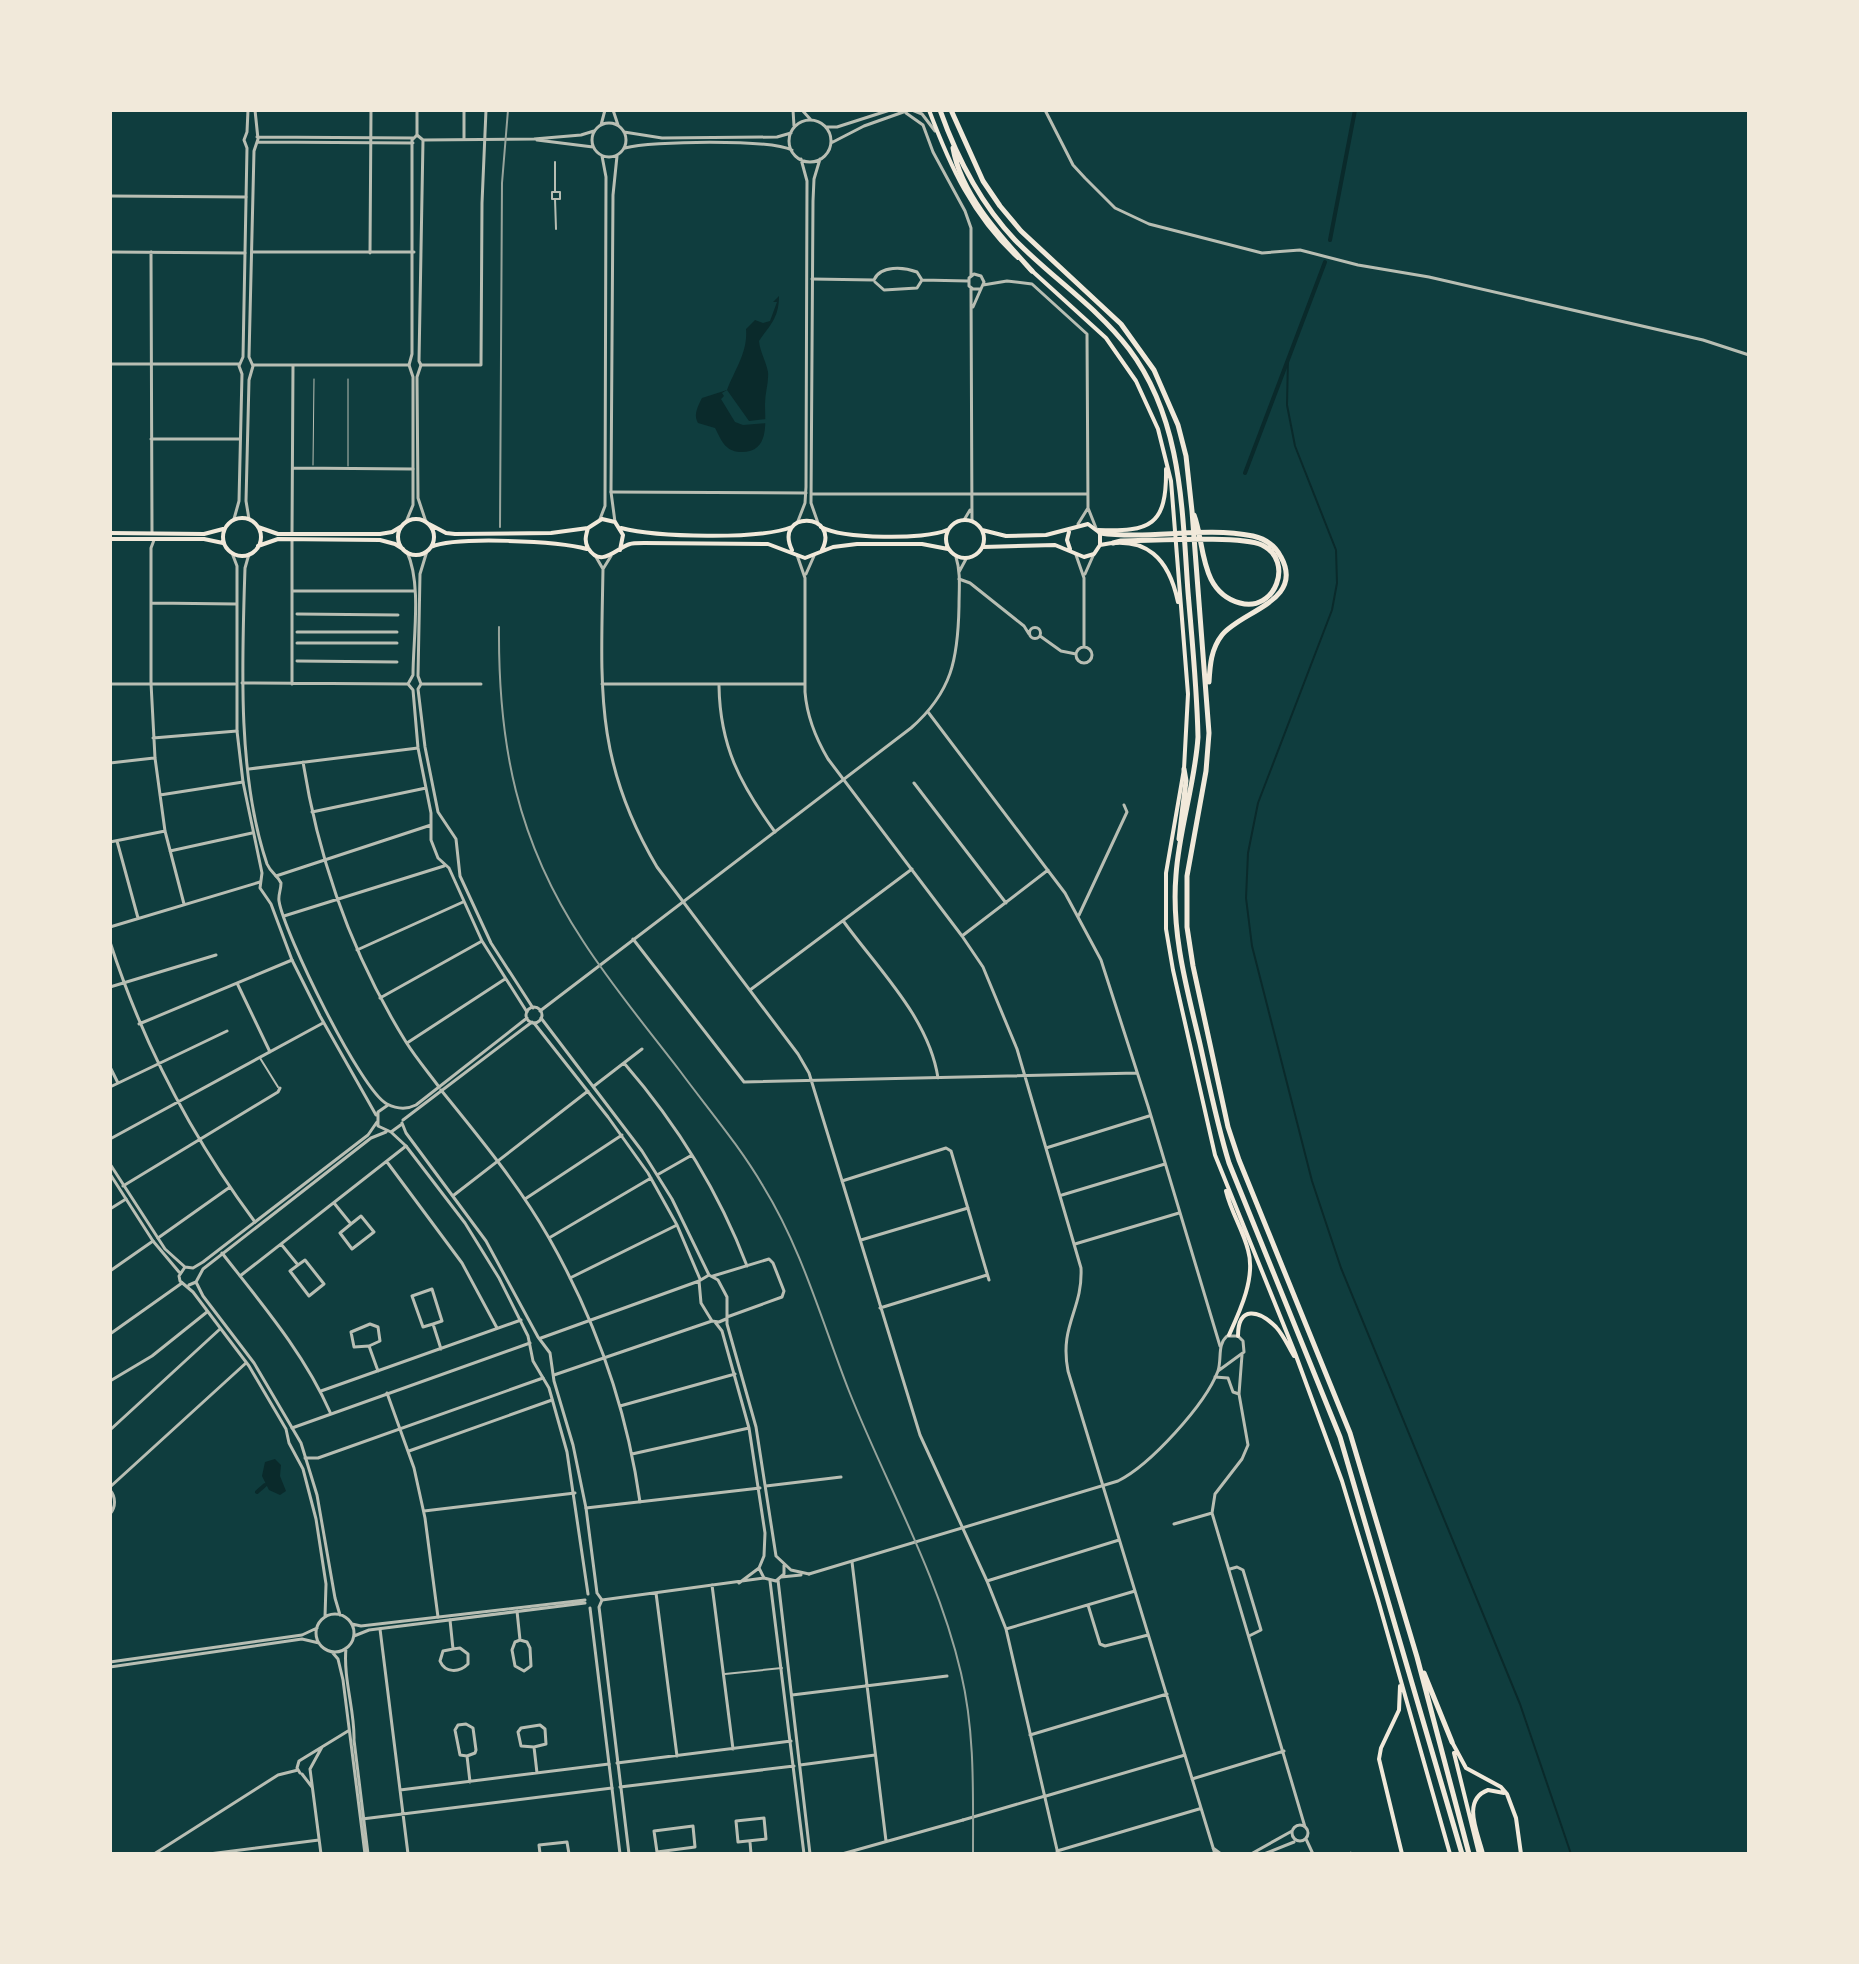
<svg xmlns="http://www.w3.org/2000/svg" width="1859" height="1964" font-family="'Playfair Display',serif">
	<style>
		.water { fill: #0a2a2b }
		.pier { fill: #0f3d3e }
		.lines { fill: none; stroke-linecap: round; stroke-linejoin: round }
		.stream { stroke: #0a2a2b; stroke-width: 2 }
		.canal { stroke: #0a2a2b; stroke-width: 4 }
		.service { stroke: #b8beb3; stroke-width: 1 }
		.pedestrian { stroke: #b8beb3; stroke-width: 2 }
		.minor { stroke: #b8beb3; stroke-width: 3 }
		.tertiary { stroke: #b8beb3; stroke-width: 3 }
		.secondary { stroke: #f1e9da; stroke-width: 4 }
		.motorway { stroke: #f1e9da; stroke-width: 5 }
		.rail { stroke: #97a49c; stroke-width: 2 }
	</style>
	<rect width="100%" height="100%" fill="#0f3d3e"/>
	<path class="water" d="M779 296C779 318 770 325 759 341 760 352 766 361 768 372 769 382 765 393 765 404 765 423 770 453 740 452 724 451 721 439 715 428L698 423C693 415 698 406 702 398L727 390C735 369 748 352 746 329L755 320 763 323 770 321 777 302H773Z
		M275 1459 281 1465 280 1476 286 1491 280 1495 269 1490 262 1476 265 1462Z"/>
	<path class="pier" d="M727 390 749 421 767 419V423L743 425 735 422 721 399 724 396 722 393Z"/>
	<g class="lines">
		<path class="stream" d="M1288 358 1287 405 1295 446 1336 550 1337 583 1332 610 1258 803 1248 853 1246 898 1252 946 1312 1181 1341 1268 1520 1704 1571 1854"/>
		<path class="canal" d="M1330 240 1355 110
			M1245 473 1325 262
			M257 1492 265 1485"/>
		<path class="service" d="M313 465 314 379
			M348 466V379
			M1351 1852 1352 1854"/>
		<path class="pedestrian" d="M555 162V192
			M555 199H560V192H552V199H555L556 229
			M260 1058 278 1087
			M725 1674 782 1668"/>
		<path class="minor" d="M464 110V139
			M1045 110 1073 165 1085 178 1115 208 1149 224 1262 253 1300 250 1358 265 1429 277 1703 340 1749 355
			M906 113 923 125 933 152 965 211 971 228V276
			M417 134V110
			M110 196 246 197
			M110 252 245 253
			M151 252 152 532
			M252 252H414
			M370 253 371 110
			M812 279 874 280
			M874 280C880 265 904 267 917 272L922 280
			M922 280 968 281
			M875 282 884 290 917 288 922 280
			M983 285 1007 281 1032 284 1087 334 1088 508 1096 528
			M971 288 972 521
			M973 307 984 282 981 276 974 274 969 278V286L973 289H980
			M110 364H239
			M253 365H409
			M421 365H481L482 203 486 110
			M151 439H240
			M293 468 413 469
			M611 492 806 493
			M812 494H1088
			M964 520 970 510
			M1078 524 1088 508
			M292 534 293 365
			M154 540 151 548V683L155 758 165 831 184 904
			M427 551 420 574 418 676 421 684 418 689 425 747 438 812 456 839 460 876 491 943 533 1008
			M407 552C422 584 413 639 413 675L408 684 413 690 418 748 431 813V840L438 858 449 868
			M797 555 805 578V692C807 717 815 737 828 759L962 936 983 967 1017 1049 1081 1268C1083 1310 1059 1325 1068 1371L1215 1854
			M1076 555 1084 578V647
			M596 557 603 569C601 687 594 761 657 867L798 1054 809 1073 920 1435 987 1581 1006 1629 1058 1854
			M603 569 611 556
			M806 574 814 556
			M1085 574 1093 556
			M959 579 970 583 1024 626 1029 634
			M292 591H414
			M152 603 236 604
			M297 614 398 615
			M1029.5 633a5.5 5.5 0 1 1 11 0a5.5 5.5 0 1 1-11 0Z
			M297 632H397
			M1040 636 1061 651 1076 654
			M297 643H397
			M1076 655a8 8 0 1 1 16 0a8 8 0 1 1-16 0Z
			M297 661 397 662
			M242 683 407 684
			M110 684H235
			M292 684V540
			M421 684H481
			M602 684H805
			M719 686C720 746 740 784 775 832
			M928 712 1065 893 1101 960 1148 1106 1220 1346
			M153 738 237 731
			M303 762C319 862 352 955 406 1042 416 1058 428 1072 439 1087
			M110 763 154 758
			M249 769 418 748
			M914 783 1006 903
			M160 795 243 782
			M312 812 426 788
			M117 841 138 918
			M110 842 165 831
			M170 851 252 833
			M449 868 482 941 527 1012
			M276 876 431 825
			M1079 915 1127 812 1124 805
			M284 916 444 866
			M844 922C878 969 929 1018 938 1078
			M110 927 260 882
			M962 936 1048 870
			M633 939 744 1082 1137 1073
			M110 942C143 1044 191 1136 255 1222
			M357 950 463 902
			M237 983 270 1052
			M110 987 216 955
			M750 990 912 869
			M380 998 482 941
			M541 1018 642 1151 672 1199 709 1275
			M534 1023 608 1117 648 1173 677 1225 700 1279
			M139 1024 292 960
			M407 1043 505 979
			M624 1063C676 1123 719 1192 747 1266
			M110 1067 118 1083
			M594 1086 642 1049
			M110 1087 227 1031
			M441 1090C479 1137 519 1185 549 1238 595 1319 627 1410 640 1502
			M110 1139 323 1023
			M1046 1148 1149 1116
			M387 1162 462 1263 497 1328
			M657 1175 692 1155
			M842 1181 946 1148 951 1151 989 1280
			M123 1186 278 1092 280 1088
			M454 1195 588 1091
			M1062 1195 1165 1164
			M525 1199 622 1135
			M334 1203 351 1224 340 1233 352 1249 374 1232 361 1216 351 1224
			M110 1209 126 1199
			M158 1238 230 1187
			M549 1238 651 1178
			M861 1240 968 1208
			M281 1244 298 1265 290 1271 309 1296 324 1284 305 1260 298 1265
			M1075 1244 1179 1213
			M222 1253C261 1303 304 1353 330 1412
			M110 1271 153 1241
			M709 1275 718 1280 727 1297V1324L756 1427 776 1556
			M709 1275 699 1281 701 1303 712 1321 719 1322 726 1319
			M240 1276 406 1146
			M713 1276 769 1259 773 1263 784 1291 782 1297 727 1317
			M570 1278 677 1225
			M880 1308 987 1275
			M715 1322 722 1331 749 1428 765 1533 764 1556 759 1568 739 1583
			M433 1324 423 1327 412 1296 432 1289 442 1321 433 1324 441 1349
			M110 1334 182 1283
			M541 1338 699 1281
			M369 1346 354 1347 351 1332 370 1324 378 1327 380 1341 369 1346 378 1371
			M1242 1355 1239 1394 1248 1445 1242 1459 1215 1494 1212 1513 1305 1827
			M554 1375 712 1321
			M1215 1377 1228 1378 1233 1392 1239 1394
			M110 1381 152 1356 207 1312
			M321 1391 521 1320
			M387 1393 414 1468 425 1518 438 1617
			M620 1406 735 1374
			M292 1428 530 1343
			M110 1430 220 1329
			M409 1451 552 1400
			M632 1454 749 1428
			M305 1458H318L543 1378
			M766 1486 841 1477
			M110 1487 246 1363
			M110 1490C116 1497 116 1507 110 1514
			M586 1508 760 1488
			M424 1511 575 1493
			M1174 1524 1212 1513
			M776 1556 791 1570 809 1574
			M852 1562 886 1841
			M759 1568 764 1578 776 1581 784 1574V1565
			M1230 1569 1237 1567 1243 1570 1261 1630 1249 1636
			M781 1577 801 1575
			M778 1580 810 1854
			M770 1581 804 1854
			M987 1581 1119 1540
			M712 1585 733 1749
			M656 1593 677 1756
			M602 1600 764 1578
			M1088 1605 1100 1644 1105 1646 1148 1635
			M517 1611 520 1640 515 1642 512 1650 515 1666 524 1671 531 1666 530 1648 527 1642 520 1640
			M450 1620 453 1649 443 1651 440 1661C445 1673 459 1673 468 1664V1654L460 1648 453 1649
			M380 1629 408 1854
			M1006 1629 1135 1591
			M792 1695 947 1676
			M1030 1735 1167 1694
			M534 1747 521 1746 518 1732 521 1728 540 1725 545 1729 546 1744 534 1747 537 1773
			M467 1756 460 1755 455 1730 458 1725 466 1724 473 1728 476 1750 475 1753 467 1756 470 1782
			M617 1763 791 1741
			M800 1765 875 1755
			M300 1773 297 1768 299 1761 348 1731
			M302 1774 312 1787
			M1192 1779 1284 1751
			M620 1787 794 1766
			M400 1790 609 1764
			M1046 1796 1185 1755
			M764 1818 766 1839 738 1842 736 1821Z
			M362 1819 612 1788
			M1292 1833a8 8 0 1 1 16 0a8 8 0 1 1-16 0Z
			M693 1826 695 1847 657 1852 654 1831Z
			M1306 1839 1313 1854
			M750 1842 751 1854
			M1213 1848 1221 1854
			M1057 1851 1199 1809
			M154 1854 278 1775 298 1770
			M209 1854 319 1840
			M321 1854 310 1769 322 1747
			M477 1854H492
			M540 1854 539 1845 567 1842 569 1854
			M842 1854 963 1820
			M1251 1854 1292 1831
			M1264 1854 1294 1842"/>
		<path class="tertiary" d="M613 110 618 125
			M793 110 794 126
			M802 110 811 120
			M912 110 922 114 935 131
			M789 141a21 21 0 1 1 42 0a21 21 0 1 1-42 0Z
			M592 140a17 17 0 1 1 34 0a17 17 0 1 1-34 0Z
			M601 125 605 110
			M826 127H837L890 110
			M624 132 662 138 777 137 791 133
			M257 137 413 138
			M423 140 419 361 421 365 417 377 418 498 426 522
			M423 140 534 139 581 135 594 131
			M537 140 593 147
			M257 142 413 143
			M831 143 864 126 909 110
			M625 148C652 141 768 139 792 150
			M234 519 239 501 242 374 239 366 243 357 247 148 244 140 247 132 248 110
			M249 519 246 501 249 380 253 366 249 357 254 151 258 139 255 110
			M600 519 605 506 606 177 602 156
			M798 521 805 503 806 487 807 181 801 159
			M406 522 413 505V377L409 365 412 354V140L417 135 423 140
			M615 522 611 492 613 195 617 156
			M818 523 811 503 813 201 814 179 820 159
			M232 553 237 566V731L243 782 262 873 260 888 271 904 292 960 320 1016 376 1115
			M249 554 245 568C242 660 237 776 267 864 271 873 277 875 281 883 281 890 278 895 279 901 284 933 361 1091 387 1104 397 1109 406 1110 416 1105L527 1018
			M959 572 966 559
			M526 1015a8 8 0 1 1 16 0a8 8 0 1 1-16 0Z
			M540 1011 911 728C952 692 958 659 959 606 959 589 961 573 956 557
			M388 1105 378 1112V1126L391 1132 402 1124
			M403 1120 532 1022
			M402 1123 406 1133 486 1241 538 1337
			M391 1132 406 1146 465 1223 499 1278 528 1336 533 1361 549 1388 567 1452 588 1594
			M110 1164 165 1249 185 1267
			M110 1174 153 1241 179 1272
			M196 1282 203 1296 254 1363 301 1443 317 1495 335 1598 340 1615
			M189 1285 196 1282 203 1269 371 1138 386 1132
			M538 1337 550 1353 554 1381 573 1445 586 1508 597 1593
			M809 1574 1118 1481C1150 1465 1205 1405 1218 1371 1222 1358 1217 1345 1227 1336H1238L1243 1341 1244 1352 1218 1371
			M597 1593 602 1600 599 1607 629 1854
			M590 1608 620 1854
			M316 1633a19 19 0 1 1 38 0a19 19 0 1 1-38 0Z
			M325 1617 326 1584 316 1519 303 1469 289 1443 286 1429 249 1366 193 1292 180 1281 179 1276 185 1267 193 1268 203 1262 368 1135 377 1122
			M352 1624 361 1626 585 1600
			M354 1636 369 1630 585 1603
			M346 1648C343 1679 355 1711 354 1740L368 1854
			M332 1652 338 1659 343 1680 365 1854
			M110 1662 302 1635 317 1628
			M110 1667 302 1639 319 1643
			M963 1820 1045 1796"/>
		<path class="secondary" d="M929 110C950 166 973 217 1018 258
			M1030 269 1106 338 1136 381 1158 429 1171 481 1188 694 1184 769 1166 873V929L1173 970 1215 1155 1295 1353 1342 1481 1378 1600 1450 1854
			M223 537a19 19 0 1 1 38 0a19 19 0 1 1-38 0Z
			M398 537a18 18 0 1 1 36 0a18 18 0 1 1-36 0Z
			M946 539a19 19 0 1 1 38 0a19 19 0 1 1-38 0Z
			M429 524 446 533 455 534 551 533 588 528
			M258 527 278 534H380L392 532 402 526
			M821 527C843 539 925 540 947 530
			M621 528C656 537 759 540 792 527
			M982 530 1006 536 1046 535 1088 524 1100 533V545
			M1098 530C1150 532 1167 526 1166 469
			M1069 532 1067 540 1070 549
			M110 533 204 534 223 529
			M110 539H204L223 543
			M258 546 278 539 380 540 395 544 403 549
			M431 547C456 536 559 541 587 549
			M983 547 1055 545 1084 557 1094 554 1100 545C1147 535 1169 559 1178 602
			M620 550 623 535 615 522 602 519 588 528C586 535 584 541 588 548 601 569 616 548 630 544 632 543 641 543 644 543L768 544 805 558 833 547 857 544H922L948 549
			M792 550C773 510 841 512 822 550
			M1226 1191C1231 1212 1243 1230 1248 1250 1256 1277 1240 1311 1229 1335
			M1238 1336C1238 1305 1259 1310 1276 1327 1284 1336 1288 1346 1294 1356
			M1400 1686 1399 1710 1381 1748 1379 1759 1402 1854
			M1452 1742 1466 1768 1501 1787 1507 1794 1516 1818 1521 1854
			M1454 1753 1479 1854
			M1483 1854C1478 1833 1461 1800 1488 1790L1504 1793"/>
		<path class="motorway" d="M940 110C957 158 980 203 1015 240 1052 278 1096 306 1129 349 1182 419 1182 508 1188 592 1192 640 1197 688 1198 737 1195 784 1179 829 1176 875 1171 933 1187 989 1200 1044 1209 1084 1217 1124 1229 1163L1340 1437 1462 1854
			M951 110 983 181 1000 206 1021 231 1121 324 1154 370 1178 425 1186 456 1192 511 1209 733 1206 771 1187 876V927L1193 966 1228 1127 1239 1160 1350 1433 1417 1657 1469 1854
			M953 148C961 195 1001 237 1032 271
			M1100 533C1150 540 1203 526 1253 536 1266 539 1275 545 1281 557 1305 601 1241 611 1222 635 1211 649 1210 665 1209 682
			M1113 543 1121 541C1149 541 1240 535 1262 545 1295 561 1275 613 1240 603 1199 592 1205 543 1194 515
			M1179 839 1186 781 1184 769
			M1424 1673 1452 1742"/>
		<path class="rail" d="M500 527 502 183 508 110
			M499 627C498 745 517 841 583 941 612 986 647 1028 680 1071 708 1109 739 1145 763 1186 802 1249 822 1322 849 1391 886 1484 938 1574 961 1673 975 1732 973 1793 973 1854"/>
	</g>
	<rect width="1859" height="1964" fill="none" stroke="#f1e9da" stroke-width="224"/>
</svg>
